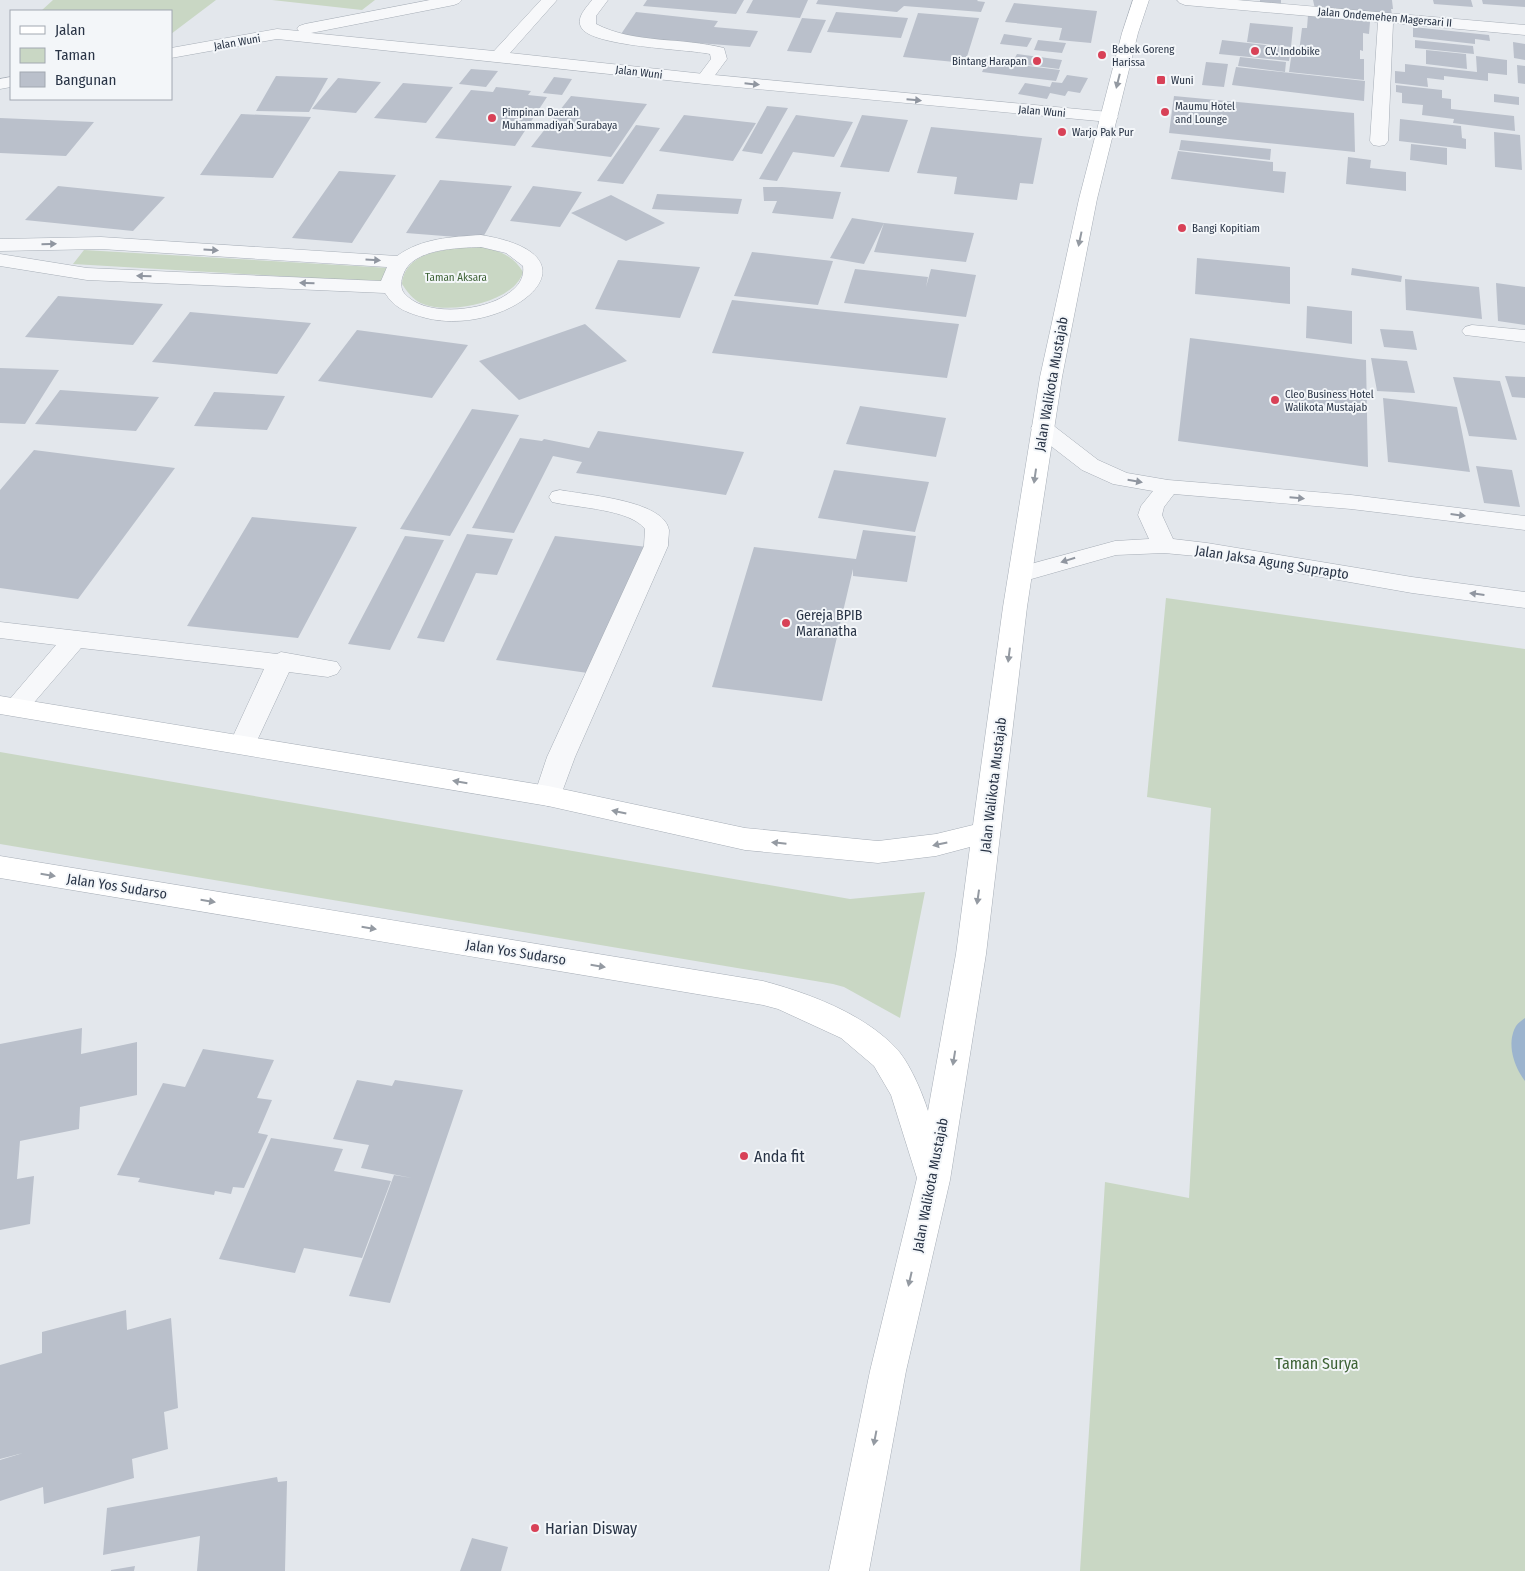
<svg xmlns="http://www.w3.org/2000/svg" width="1525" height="1571" font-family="'Fira Sans Condensed',sans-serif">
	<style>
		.green { fill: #c9d7c4 }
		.water { fill: #9cb4ce }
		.building { fill: #bac0cb }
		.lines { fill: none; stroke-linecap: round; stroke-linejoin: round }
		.service-casing { stroke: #a7aeb7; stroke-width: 1 }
		.minor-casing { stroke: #a7aeb7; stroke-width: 1 }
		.tertiary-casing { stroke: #a7aeb7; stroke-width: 1 }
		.secondary-casing { stroke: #a7aeb7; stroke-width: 1 }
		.service { fill: #f7f8fa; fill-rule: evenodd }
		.minor { fill: #f7f8fa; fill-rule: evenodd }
		.tertiary { fill: #f7f8fa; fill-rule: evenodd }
		.secondary { fill: #fff; fill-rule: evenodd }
		.oneway { fill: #949aa2 }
		.oneway2 { fill: #9096a0 }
		.poi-dot { fill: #d84157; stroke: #f3f6f9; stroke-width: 2 }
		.labels { text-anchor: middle; stroke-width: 4; stroke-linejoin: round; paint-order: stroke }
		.far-street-label { font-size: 11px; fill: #293446; stroke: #f3f6f9 }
		.far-poi-label { font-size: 11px; fill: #293446; stroke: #f3f6f9; text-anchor: start }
		.far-park-label { font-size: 11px; fill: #3e6336; stroke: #f3f6f9 }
		.street-label { font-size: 14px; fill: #293446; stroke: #f3f6f9 }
		.poi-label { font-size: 14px; fill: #293446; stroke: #f3f6f9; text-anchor: start }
		.near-poi-label { font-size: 16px; fill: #293446; stroke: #f3f6f9; text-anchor: start }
		.near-park-label { font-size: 16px; fill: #3e6336; stroke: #f3f6f9 }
	</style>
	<rect width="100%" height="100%" fill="#e3e7ec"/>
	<path class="green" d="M53 0H216L171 34V11H41Z
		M272 0H375L362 10Z
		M480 247C498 250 513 255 523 272 514 304 442 317 417 301 411 297 406 290 402 284 405 249 453 248 480 247Z
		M84 250 390 268 380 282 73 264Z
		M1166 598 1525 649V1571H1080L1105 1182 1189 1198 1211 808 1147 797Z
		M0 752 850 899 925 892 900 1018 844 987 833 984 0 844Z"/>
	<path class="water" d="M1525 1018V1081C1514 1067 1506 1043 1516 1026 1518 1023 1522 1020 1525 1018Z"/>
	<path class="building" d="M647 0H744L736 14 643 6Z
		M753 0H808L800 18 746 13Z
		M818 0H978L977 1 985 2 981 12 904 6 897 12 816 4Z
		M1260 0H1281V4L1260 2Z
		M1313 0H1392L1393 9H1391L1392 15 1315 9Z
		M1433 0H1471L1473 7 1434 4Z
		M1482 0H1525V7L1483 4Z
		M1014 3 1097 11 1091 43 1059 40 1062 28 1005 22Z
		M636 12 718 21 714 27 758 31 750 47 619 37Z
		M836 12 908 18 901 38 827 32Z
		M918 13 979 18 965 63 903 57Z
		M1308 15 1370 22 1369 34 1363 33V51L1360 50V59H1364V80L1289 72 1292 51 1299 52 1302 28H1307Z
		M802 18 826 20 811 53 787 51Z
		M1250 23 1293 27 1291 47 1247 42Z
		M1413 27 1489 35 1490 41 1475 39V44L1413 37Z
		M1004 34 1032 38 1027 47 1000 44Z
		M1038 40 1066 43 1062 53 1034 50Z
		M1222 40 1291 48 1289 61 1219 54Z
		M1415 40 1473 46 1474 54 1415 48Z
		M1513 42 1525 44V60L1514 58Z
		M1426 50 1466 54 1467 69 1426 64Z
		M1017 54 1062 60 1059 69 1012 63Z
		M1476 56 1507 60V75L1488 73V81L1444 76V80L1427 78 1428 87 1395 83V71L1405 72V64L1477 72Z
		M1240 57 1286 62 1285 72 1238 66Z
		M987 61 1060 70 1056 81 982 72Z
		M1206 62 1228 64 1224 87 1202 85Z
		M1517 65 1525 66V84L1518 83Z
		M1236 67 1365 81 1364 101 1232 85Z
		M471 69 498 71 486 87 459 84Z
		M1067 75 1088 78 1080 93 1068 91 1065 96 1050 93 1047 99 1018 94 1025 83 1050 87 1052 82 1062 83Z
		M276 76 328 78 309 112 256 111Z
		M554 77 572 79 562 95 543 93Z
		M338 78 381 82 356 113 312 109Z
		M403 83 453 87 426 123 374 118Z
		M1396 85 1442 90V98L1451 99V109L1514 116 1515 131 1453 123 1454 119 1422 115 1423 105 1402 103V93L1396 92Z
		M496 87 531 91 528 95 547 97 515 146 435 138 471 90 493 92Z
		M1494 94 1519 97V105L1494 102Z
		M571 96 647 104 611 157 531 147Z
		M1174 96 1354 113 1355 152 1169 133Z
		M767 106 788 108 762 154 742 151Z
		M241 114 311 117 273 178 200 175Z
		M684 115 756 123 733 161 659 151Z
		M796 115 853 122 834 157 793 152 777 181 759 179Z
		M862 115 908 120 889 172 840 167Z
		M0 118 94 122 66 156 0 153Z
		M1400 119 1461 126 1462 138 1466 139V149L1399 141Z
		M636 125 660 128 623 184 597 181Z
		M931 127 1042 138 1033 184 1020 183 1017 200 954 194 957 177 917 173Z
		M1494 132 1520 135 1522 170 1495 167Z
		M1181 140 1271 149 1270 160 1179 150Z
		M1411 144 1447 148V165L1410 160Z
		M1178 151 1273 162V171L1286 172 1284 193 1171 179Z
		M1348 157 1371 160 1370 168 1406 172V191L1346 184Z
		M339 171 396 175 352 243 292 238Z
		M440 180 512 186 482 239 406 233Z
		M58 186 165 197 133 231 25 220Z
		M533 186 582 192 560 227 510 221Z
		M763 187H782L841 192 833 219 772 213 777 201H764Z
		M657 194 742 199 738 214 652 209Z
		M611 195 665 223 626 241 571 213Z
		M852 218 884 223 974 233 966 262 874 252 884 223 864 264 830 258Z
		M752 252 833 261 818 305 734 296Z
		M1197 258 1290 267V304L1195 294Z
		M618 260 700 267 680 318 595 309Z
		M1352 268 1402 276 1401 282 1351 275Z
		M855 269 928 277 926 287 931 269 976 275 966 317 844 303Z
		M1405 279 1479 287 1482 319 1406 310Z
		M1496 283 1525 287V325L1498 321Z
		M58 296 163 304 133 345 25 337Z
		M732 300 959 324 947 378 712 353Z
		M1307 306 1352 311V344L1306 338Z
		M190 312 311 323 277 374 152 362Z
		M585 324 627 361 519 400 479 361Z
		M1380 329 1413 331 1417 350 1384 347Z
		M357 330 468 345 432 398 318 381Z
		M1190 338 1366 360 1368 467 1178 441Z
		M1371 358 1407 361 1415 393 1377 391Z
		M0 368 59 370 25 424 0 423Z
		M1505 376 1525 377V398L1512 397Z
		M1453 377 1500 381 1517 440 1469 436Z
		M60 390 159 397 136 431 35 424Z
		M214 392 285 396 267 430 194 426Z
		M1383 398 1457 407 1470 472 1388 462Z
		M860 406 946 418 936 457 846 444Z
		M472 409 519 415 450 536 400 529Z
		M598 431 744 452 726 495 576 473 582 462 553 456 514 533 472 528 520 438 542 441 544 439 589 448Z
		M34 450 175 468 78 599 0 588V490Z
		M1476 466 1512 470 1520 507 1484 503Z
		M834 470 929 482 915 532 818 518Z
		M252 517 357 527 298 638 187 626Z
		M863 530 916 536 907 582 853 576V569L822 701 712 687 754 547 856 559Z
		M467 534 513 539 497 575 476 573 444 642 417 638Z
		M405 536 444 540 390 650 348 644Z
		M555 536 647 547 595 674 496 660Z
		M82 1028 81 1054 137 1042V1095L80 1107 79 1129 20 1141 17 1179 34 1176 30 1224 0 1230V1044Z
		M203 1049 274 1060 257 1098 272 1100 258 1133 268 1135 244 1188 233 1187 231 1194 215 1191 214 1195 138 1182 140 1178 117 1175 163 1083 185 1087Z
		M357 1080 392 1086 395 1080 463 1090 390 1303 349 1296 394 1175 412 1178 361 1168 369 1145 333 1139Z
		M271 1138 343 1149 334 1171 391 1181 362 1258 304 1248 295 1273 219 1259Z
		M126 1310 127 1330 171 1318 178 1408 164 1412 168 1449 132 1459 134 1478 44 1504 43 1487 0 1501V1460L23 1453 0 1459V1365L42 1353V1332Z
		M277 1477 278 1482 287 1481 285 1571H197L200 1536 103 1555 107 1508Z
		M472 1538 508 1547 501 1571H460Z
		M135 1566 134 1571H111V1570Z"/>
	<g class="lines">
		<g class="service-casing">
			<path id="service" d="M592 0H608L596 16V24C635 44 681 37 724 48L727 59 710 82H698L696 79 711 59 710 54C688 49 590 47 581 27 576 17 587 7 592 0Z
				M1472 325 1525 330V342L1465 335 1462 331 1465 327Z
				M560 490C585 495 664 500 669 530 669 535 668 541 668 546L575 757 558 803 548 806 538 803 534 796 547 757 644 546 645 529C630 509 577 508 552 502L549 497 552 492Z
				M0 622 277 654 281 652 337 662 341 668 337 674 328 677 289 672 255 745 251 752 242 754 233 752 229 745 264 669 81 648 25 713 16 716 7 713 3 707 56 645 0 638Z"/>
		</g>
		<g class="minor-casing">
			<path id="minor" d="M430 0H462L459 3 454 5 311 33 494 51 541 0H557L510 53 704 74 1109 112 1115 113 1118 117 1115 121 1109 122 704 84 277 39 171 58V48L277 29 299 31 297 29 299 26 305 24Z
				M1177 0H1237L1525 25V35L1393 23 1388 141 1385 145 1379 146 1373 145 1370 141 1378 22 1185 5 1180 3Z
				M11 77V87L0 89V79Z
				M481 235C611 256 507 338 426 318 408 313 395 309 385 293L87 280 0 266V254L87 268 381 281 387 267 101 249 0 251V239L101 237 397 256C422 238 451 237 481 235ZM481 247 506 253 523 266C525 281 515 290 501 298 477 311 424 317 404 293 400 288 401 280 403 275 412 248 458 248 481 247Z"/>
		</g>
		<g class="tertiary-casing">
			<path id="tertiary" d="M1042 421 1050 423 1098 460 1127 473 1168 480 1351 495 1525 516V530L1351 509 1174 494 1164 507 1162 515 1173 539 1207 543 1412 577 1525 592V608L1412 593 1207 557 1164 553 1116 555 1021 582 1012 579 1009 574 1012 569 1115 541 1149 539 1138 515 1141 506 1153 491 1113 484 1082 470 1034 433 1031 428 1034 423Z"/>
		</g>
		<g class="secondary-casing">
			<path id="secondary" d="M1133 0H1149L1138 33 1097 199 1062 377 1027 607 986 954 950 1180 906 1371 869 1571H829L870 1371 917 1178 891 1095 874 1066 841 1038 778 1009 763 1005 0 878V856L763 981C808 993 862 1013 895 1047 909 1061 922 1092 928 1111L956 954 970 847 936 856 878 863 745 850 548 806 0 714V696L548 786 745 828 878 841 936 834 973 825 1003 607 1040 377 1079 199 1122 33Z"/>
		</g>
		<use href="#service" class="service"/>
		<use href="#minor" class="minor"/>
		<use href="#tertiary" class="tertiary"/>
		<use href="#secondary" class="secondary"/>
	</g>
	<defs><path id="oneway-solid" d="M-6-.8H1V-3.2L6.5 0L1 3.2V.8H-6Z" transform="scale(1.25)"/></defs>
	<g class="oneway">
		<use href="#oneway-solid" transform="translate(1118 81) rotate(104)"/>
		<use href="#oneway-solid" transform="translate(1080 239) rotate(102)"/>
		<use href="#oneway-solid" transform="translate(1035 476) rotate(98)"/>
		<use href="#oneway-solid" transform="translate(1009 655) rotate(97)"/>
		<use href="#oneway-solid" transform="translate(460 782) rotate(-170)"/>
		<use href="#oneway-solid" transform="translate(619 812) rotate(-168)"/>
		<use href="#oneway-solid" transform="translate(779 843) rotate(-174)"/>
		<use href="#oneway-solid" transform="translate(940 844) rotate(168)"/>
		<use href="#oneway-solid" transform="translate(48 875) rotate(9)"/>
		<use href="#oneway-solid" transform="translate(978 897) rotate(98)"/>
		<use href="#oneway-solid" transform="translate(208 901) rotate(9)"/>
		<use href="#oneway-solid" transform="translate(369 928) rotate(9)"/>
		<use href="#oneway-solid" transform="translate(598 966) rotate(9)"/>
		<use href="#oneway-solid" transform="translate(954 1058) rotate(99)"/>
		<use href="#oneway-solid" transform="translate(910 1279) rotate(103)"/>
		<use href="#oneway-solid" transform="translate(875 1438) rotate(101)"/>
	</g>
	<g class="oneway2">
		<use href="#oneway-solid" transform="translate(752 84) rotate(6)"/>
		<use href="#oneway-solid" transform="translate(914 100) rotate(5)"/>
		<use href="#oneway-solid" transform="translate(49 244) rotate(-1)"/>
		<use href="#oneway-solid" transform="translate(211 250) rotate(4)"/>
		<use href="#oneway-solid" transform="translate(373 260) rotate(4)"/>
		<use href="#oneway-solid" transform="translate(144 276) rotate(-178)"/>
		<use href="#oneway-solid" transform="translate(307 283) rotate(-178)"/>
		<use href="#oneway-solid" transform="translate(1135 481) rotate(10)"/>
		<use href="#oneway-solid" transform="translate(1297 498) rotate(5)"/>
		<use href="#oneway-solid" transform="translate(1458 515) rotate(7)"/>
		<use href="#oneway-solid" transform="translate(1068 560) rotate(163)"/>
		<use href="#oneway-solid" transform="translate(1477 594) rotate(-173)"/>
	</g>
	<g class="poi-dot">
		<circle cx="1255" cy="51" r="5"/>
		<circle cx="1102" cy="55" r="5"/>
		<circle cx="1037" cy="61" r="5"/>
		<rect x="1156" y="75" width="10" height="10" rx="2.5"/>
		<circle cx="1165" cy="112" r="5"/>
		<circle cx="492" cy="118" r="5"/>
		<circle cx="1062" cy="132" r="5"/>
		<circle cx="1182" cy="228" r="5"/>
		<circle cx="1275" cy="400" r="5"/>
		<circle cx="786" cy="623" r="5"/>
		<circle cx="744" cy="1156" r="5"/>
		<circle cx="535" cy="1528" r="5"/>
	</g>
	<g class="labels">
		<g class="far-street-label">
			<text transform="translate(1385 17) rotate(5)" y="4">Jalan Ondemehen Magersari II</text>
			<text transform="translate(237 42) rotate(-10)" y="4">Jalan Wuni</text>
			<text transform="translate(639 72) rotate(7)" y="4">Jalan Wuni</text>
			<text transform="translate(1042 111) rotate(5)" y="4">Jalan Wuni</text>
		</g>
		<g class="far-poi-label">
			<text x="1112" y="53">Bebek Goreng<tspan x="1112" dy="13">Harissa</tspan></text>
			<text x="1265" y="55">CV. Indobike</text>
			<text x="1027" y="65" text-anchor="end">Bintang Harapan</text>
			<text x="1171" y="84">Wuni</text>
			<text x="1175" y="110">Maumu Hotel<tspan x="1175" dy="13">and Lounge</tspan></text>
			<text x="502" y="116">Pimpinan Daerah<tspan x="502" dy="13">Muhammadiyah Surabaya</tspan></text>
			<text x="1072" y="136">Warjo Pak Pur</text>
			<text x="1192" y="232">Bangi Kopitiam</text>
			<text x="1285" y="398">Cleo Business Hotel<tspan x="1285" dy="13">Walikota Mustajab</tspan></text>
		</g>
		<g class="far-park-label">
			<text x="456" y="281">Taman Aksara</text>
		</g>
		<g class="street-label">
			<text transform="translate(1051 384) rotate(-80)" y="5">Jalan Walikota Mustajab</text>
			<text transform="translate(1272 562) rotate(9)" y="5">Jalan Jaksa Agung Suprapto</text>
			<text transform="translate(993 785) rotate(-83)" y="5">Jalan Walikota Mustajab</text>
			<text transform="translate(117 886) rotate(9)" y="5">Jalan Yos Sudarso</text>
			<text transform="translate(516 952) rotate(9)" y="5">Jalan Yos Sudarso</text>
			<text transform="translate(930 1185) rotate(-79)" y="5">Jalan Walikota Mustajab</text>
		</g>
		<g class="poi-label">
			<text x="796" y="620">Gereja BPIB<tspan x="796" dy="16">Maranatha</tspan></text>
		</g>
		<g class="near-poi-label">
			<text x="754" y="1162">Anda fit</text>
			<text x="545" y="1534">Harian Disway</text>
		</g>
		<g class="near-park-label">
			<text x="1317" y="1369">Taman Surya</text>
		</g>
	</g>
	<rect x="10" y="10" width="162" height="90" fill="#f3f6f9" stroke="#a2a8b1"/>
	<rect x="20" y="26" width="25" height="8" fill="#ffffff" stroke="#a2a8b1"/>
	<text x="55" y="35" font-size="15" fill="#293446">Jalan</text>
	<rect x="20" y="48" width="25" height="15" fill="#c9d7c4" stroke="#a2a8b1"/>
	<text x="55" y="60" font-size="15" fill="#293446">Taman</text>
	<rect x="20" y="72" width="25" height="15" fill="#bac0cb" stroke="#a2a8b1"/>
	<text x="55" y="85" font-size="15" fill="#293446">Bangunan</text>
</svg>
